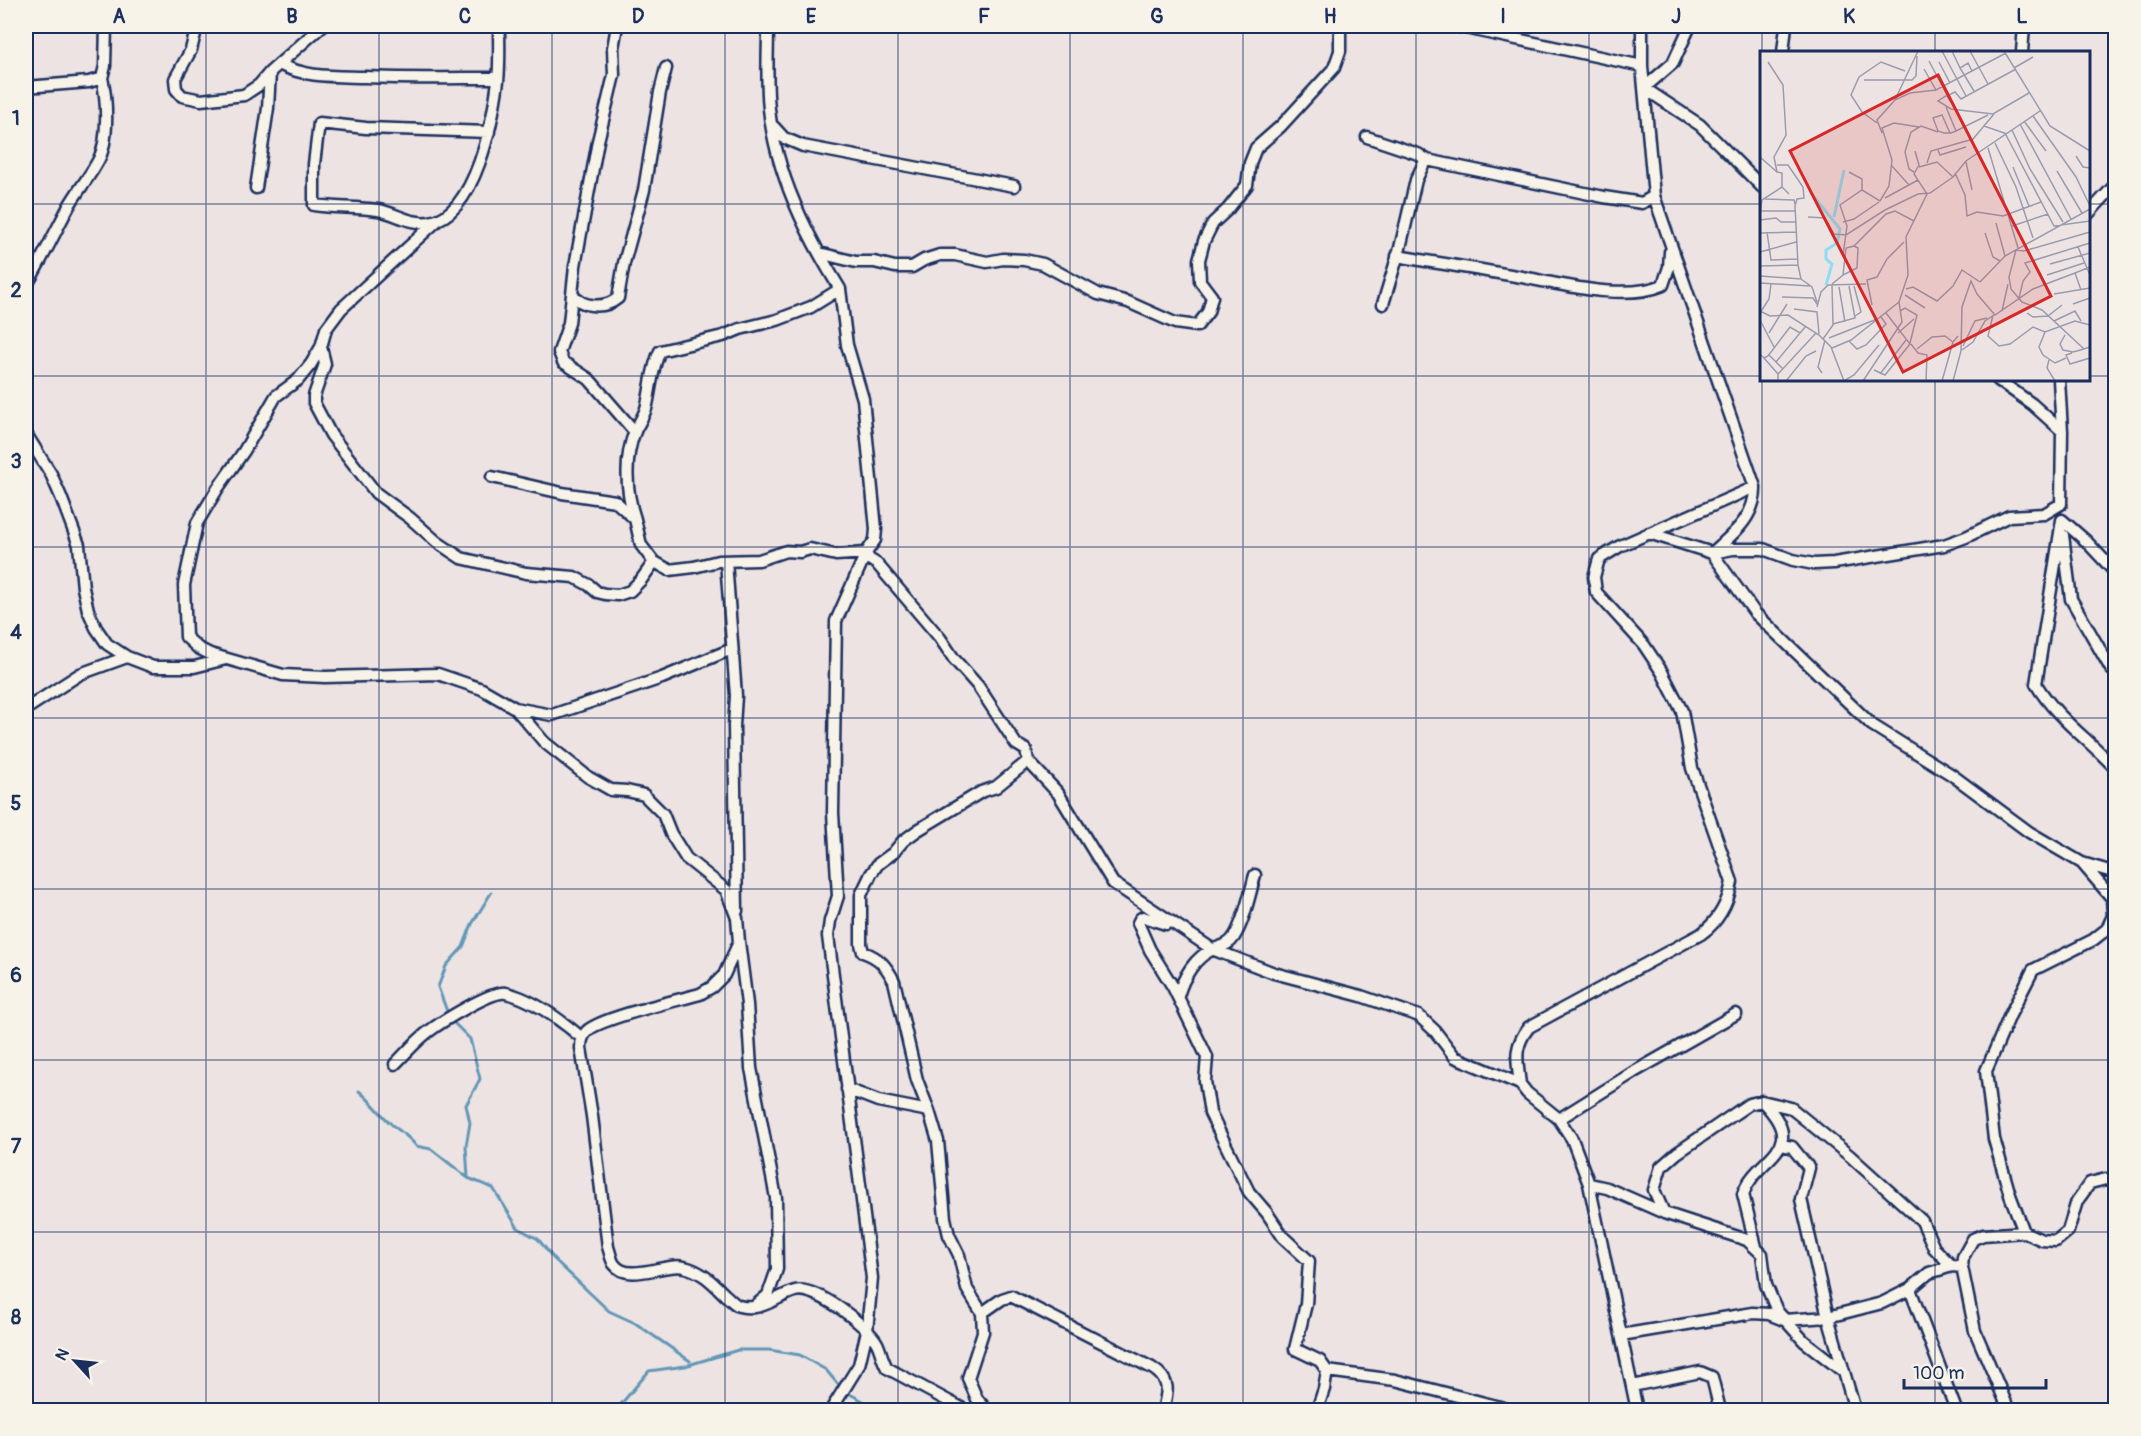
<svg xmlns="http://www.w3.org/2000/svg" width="2141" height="1436" font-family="Pangolin,sans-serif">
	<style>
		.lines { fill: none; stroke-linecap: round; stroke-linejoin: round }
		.stream { stroke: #6297b7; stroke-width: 3 }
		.minor-casing { stroke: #1b2f5e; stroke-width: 15 }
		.minor { stroke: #f7f3e8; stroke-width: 10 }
		.grid { fill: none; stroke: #1b2f5e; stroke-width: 1.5; stroke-opacity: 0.55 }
		.inset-river { fill: none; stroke: #91ddf2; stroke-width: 3 }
		.inset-road { fill: none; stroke: #999bae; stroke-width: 1.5 }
		.view { fill: #d62828; fill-opacity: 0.15; stroke: #d62828; stroke-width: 3 }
		.inset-edge { fill: none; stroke: #1b2f5e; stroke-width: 3 }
		.neatline { fill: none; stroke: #1b2f5e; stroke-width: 2 }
		.grid-label { font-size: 20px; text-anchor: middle; font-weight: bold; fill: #1b2f5e }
	</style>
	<rect width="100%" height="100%" fill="#ede3e3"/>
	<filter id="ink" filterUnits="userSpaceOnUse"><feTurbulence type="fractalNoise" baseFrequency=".0167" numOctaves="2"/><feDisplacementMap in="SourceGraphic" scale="12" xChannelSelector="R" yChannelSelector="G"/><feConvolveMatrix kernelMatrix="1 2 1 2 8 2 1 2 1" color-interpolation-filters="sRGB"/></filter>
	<g filter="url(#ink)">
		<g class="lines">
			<path class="stream" d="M448 1014 438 987 446 966 463 947 472 924 491 893
				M451 1020 470 1039 480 1079 466 1105 470 1123 466 1146 468 1178
				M359 1091C371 1101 379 1112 390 1123 399 1131 409 1136 416 1146L431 1149 468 1178 493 1188 518 1228 538 1239 554 1259 609 1311 635 1323 690 1361
				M846 1392 865 1402 876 1410
				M616 1410 649 1371 685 1366 738 1350H769L800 1355 826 1370 841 1388"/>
			<g class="minor-casing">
				<path id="minor" d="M197 26 191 50 175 79 176 89 182 96 201 100 244 95 259 85 270 72 322 26
					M617 26 613 48 614 75 598 141 575 266 569 323 559 352 563 362 589 379 635 432
					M1456 26 1642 66
					M1642 26V66L1654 196 1755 487C1756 517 1732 535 1712 553L1649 533
					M1690 26 1673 63 1644 88 1700 125 1762 187
					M1783 52 1786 26
					M2022 52 2024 26
					M279 64C306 78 335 76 365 77 409 79 454 78 498 78
					M26 87 89 82 102 78 105 66 106 26
					M774 127 784 138 803 146 1014 186
					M489 132 366 128 319 123 314 164V205C335 208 356 207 378 210 396 213 410 225 430 222 476 214 493 119 498 81 500 63 499 44 499 26
					M1367 137 1418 154 1427 160 1604 197 1642 203 1654 196
					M256 188 268 108 270 72
					M2088 214 2116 184
					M439 219 341 309 326 329 321 347 325 364 314 396V403L331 435 376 493 410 518 437 542 461 558 526 573 574 577 589 585 597 592 605 594 618 595 630 591 641 580 654 562
					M819 253 856 262H874L895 267H912L924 260 940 255H955L987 262 1003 259 1024 260 1043 264 1098 294 1128 302 1175 323 1197 326 1208 312 1212 297 1200 281 1199 260 1204 241 1213 223 1228 209 1247 185 1250 163 1256 148 1281 126 1334 68 1340 51V26
					M1397 256C1437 263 1477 269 1516 276 1558 283 1623 302 1663 285L1669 267 1670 252
					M26 286C42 260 55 232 69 206 78 190 91 175 99 159 109 139 107 99 102 78
					M572 294C582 308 605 309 618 298L624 263 644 190 660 92 666 68
					M1383 304 1400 248 1416 180 1426 159
					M321 347 311 364 298 380 276 396 244 451 218 488 197 523 184 585 186 637 198 648 210 654 283 675 325 677 438 674 482 689 515 708 552 715 662 678 732 649
					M1998 380 2032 404 2062 431
					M2059 380 2062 431 2061 504 2044 514 2009 516 1966 537 1944 545 1834 563 1814 564 1793 560 1763 549H1733L1712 553 1755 613 1872 725 1952 775 2029 832 2082 863 2116 873
					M26 434 51 474 61 497 79 545 83 588 88 610 96 628 107 644 127 657 153 667H194L226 659
					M492 477 562 493 615 501 635 519 641 545 653 561 669 570 694 567 718 561 759 560 786 551 800 552 810 549 836 555 866 553 869 559 877 564 940 638 954 659 978 686 1016 744 1026 750 1028 761 1058 793 1113 883 1212 949 1274 973 1361 996 1419 1016 1435 1031 1455 1057 1520 1084 1527 1093 1559 1119 1572 1139 1589 1184 1607 1188 1664 1213 1747 1240 1762 1254 1766 1285 1777 1311 1804 1341 1844 1372 1855 1410
					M635 519C626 492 624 458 635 431 639 422 645 415 647 405 651 387 652 367 660 351L723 336 740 329 777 320 811 307 840 289C806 234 776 174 769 109 766 82 768 53 768 26
					M2062 520 2036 684C2056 718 2090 740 2116 769
					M2062 520 2086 541 2116 573
					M2063 535 2071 599 2111 669 2116 673
					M726 561 736 696 734 726 737 911
					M515 708 544 742 588 777 611 790 627 791 644 795 663 814 671 834 686 858 726 890 737 918 739 942 724 975 712 987 700 994C679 1000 600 1018 587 1031 582 1037 581 1041 581 1048L592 1116 608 1247C610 1252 611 1260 614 1264 628 1284 666 1262 684 1267 702 1271 713 1283 725 1295 730 1299 734 1304 739 1306 763 1312 775 1297 795 1291 815 1285 868 1326 877 1343 881 1351 882 1360 887 1368L965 1410
					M26 709 80 674 127 657
					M1166 924 1143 917 1140 919 1138 923 1150 950 1173 987 1207 1057 1205 1081 1210 1113 1249 1192 1267 1213 1283 1237 1309 1261 1306 1304 1295 1349 1320 1361 1327 1371 1324 1389 1317 1410
					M739 942 747 1004 751 1068 776 1198 777 1269 768 1295 755 1306
					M1178 996C1183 978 1195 956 1214 949 1222 946 1229 945 1234 937 1244 922 1250 893 1255 875
					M395 1064C406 1053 416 1041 428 1032 441 1022 492 990 506 993 533 999 562 1021 582 1038
					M1520 1084C1517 1060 1513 1047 1529 1027L1701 934C1719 921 1728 903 1732 882L1692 768 1682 711 1662 672 1644 645 1596 592 1594 577 1599 559 1620 546 1755 487
					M847 1089 878 1101 929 1111
					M1559 1119 1634 1072 1736 1014
					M1781 1145 1792 1147 1809 1168 1801 1199 1828 1317 1844 1372
					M1589 1184 1637 1410
					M1664 1213 1654 1190 1661 1167 1677 1153 1749 1104 1762 1101 1791 1108 1850 1156 1922 1221 1934 1248 1952 1266
					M2024 1232 2010 1195 1994 1139 1986 1071 2010 1015 2033 970 2093 940 2107 929 2113 916 2112 898 2082 863
					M1756 1247 1743 1194C1757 1154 1811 1151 1762 1101
					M1962 1267 1963 1257 1973 1239 1983 1235 2024 1232 2042 1240 2056 1241 2068 1231 2077 1201 2090 1183 2106 1179 2116 1181
					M1910 1289 1956 1410
					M982 1313 1002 1299 1011 1296 1152 1368C1171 1380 1168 1391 1163 1410
					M1621 1335 1753 1313 1769 1314 1784 1320 1828 1317 1882 1303 1910 1289 1929 1273 1952 1266 1962 1267 1975 1331 2009 1410
					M1327 1371 1395 1380 1504 1408
					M1632 1386 1700 1372 1712 1377 1720 1410
					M831 1410 859 1365 867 1331 872 1278 828 936 830 921 838 896 833 813 836 621 866 553 875 540 876 529 863 399 847 345 840 289
					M987 1410 977 1399 968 1378 983 1332 982 1313 967 1289 959 1255 949 1235 945 1218 938 1141 929 1111 917 1080 894 981C886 966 880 958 863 952L861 944V895L871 874 878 864 893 853 903 841 918 830 981 792 996 787 1028 761"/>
			</g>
			<use href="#minor" class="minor"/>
		</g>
	</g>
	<path class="grid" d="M206 26V1410M379 26V1410M552 26V1410M725 26V1410M898 26V1410M1070 26V1410M1243 26V1410M1416 26V1410M1589 26V1410M1762 26V52M1935 26V52M26 204H1762M2088 204H2116M26 376H1762M2088 376H2116M1762 380V1410M1935 380V1410M26 547H2116M26 718H2116M26 889H2116M26 1060H2116M26 1232H2116"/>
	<g transform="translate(1760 51)">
		<rect width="330" height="330" fill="#ede3e3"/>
		<path class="inset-river" d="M50 141 80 178 77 192 66 199V208L72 213 66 234M74 166 84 119"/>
		<path class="inset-road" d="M158 0 135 49 150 42 176 39M182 0 206 45M192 0 200 17M210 0 228 33M244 0 290 75 330 100M169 10 187 44 178 50 191 58 233 63 269 42M8 11 23 34 26 84 14 106 17 121 22 122V136L29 143M179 11 190 32M254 17 273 6M164 18 176 39 246 2M212 20 208 12 200 17 214 40M104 29H152L156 25 157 5M191 51 187 45 195 41 201 48 256 18M186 56 196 80M273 65 316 126 330 155M264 70 286 100M117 72 102 61 91 44 99 26 121 11 145 20M260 73 311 168M224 75 247 83M252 79 270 118 303 171M122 82 117 69 135 49M190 82 182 64 173 67 178 80 184 82H191L196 80 228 64M246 84 294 175 330 170M235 92 256 136 273 187M228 97 258 197M178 99 180 104 206 96M316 105 323 116 330 117M0 106 17 121M206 111 212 139M167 112 171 100 213 88 234 63M17 114H28L43 136 44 147 37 148 35 155 38 214M132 115 149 134M159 116 177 111 193 126 206 110 280 60M253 116 269 155M297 120 322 162M89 121 102 128V139M154 121 149 118 145 101 151 81 161 75 178 81M195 122 205 144 207 165 217 161 243 165 281 151M125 147 158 129M5 148 34 149 35 153M1 160H35M0 165 2 149 22 136M48 166 65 167 74 183 86 184 125 159 158 143 170 142 193 126M0 169 16 167 21 171H36M83 171 94 168 119 151M236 172 245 205M252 175 288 163M7 181 11 209 37 208M330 181 264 200 256 199 249 226 251 238 262 251 282 259 324 298 330 296M0 182 36 181M225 182 233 206 240 210M318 196 330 224M0 201 36 191M83 204 87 175 80 154 102 139 120 150 129 135 132 109 122 77 134 72 159 76M290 213 330 202M0 215 38 214 41 228 0 225M83 224 97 217 98 197 94 195M287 224 324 212M41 228 52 236 57 251M220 231 245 205 330 158M0 232 50 235M72 233 83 224 86 197 94 195 126 163 135 160 154 170M94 235 101 261 95 265M79 236 85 271M146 238 153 236 177 250 193 235 202 219 220 231M321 239 315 222 330 216M294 243 330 237M145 244 165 257M22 246 53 247 57 253M259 247 263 230 270 221 265 212 330 192M313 253 330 247M112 254 107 229 117 226 127 208 144 191M57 256 61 241 68 234 106 233M34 258 57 261 59 283M0 260 10 265 28 264 59 284 71 296 84 330 94 324 119 294M140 260 145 257 157 264 150 292M242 260 248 233M0 262 9 248 11 233M267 262 273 266 288 265 302 254M233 264 228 285 239 295 250 293 273 276 285 281 315 270 330 274M0 269 14 296M294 270 315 260 321 270M73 273 95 267 89 235M285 281 279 296 283 304 295 312 306 307M9 282 27 253M138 282 154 268M305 284 300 293 303 299 313 301 324 298M69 287 117 268M63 288 73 274 72 234M89 290 97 298 106 294 126 273 121 266M151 293 158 302 167 304 166 330M203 295 215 270 227 267M72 297 91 289 139 251M157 298 172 286 185 285 193 291 198 285M202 299 213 291 225 270 234 264M312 302 306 304 310 313 330 307M0 303 4 307 8 305 30 276 40 282 46 275M9 304 23 318M4 307 18 323M289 309 287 317 295 330M16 311 40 282M114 319 125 324 150 293 126 262M62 322 58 316 65 289M120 323 146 289M18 330V323L56 282M26 330 46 305 56 300M103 330 142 271 139 251 148 224 146 186 167 143 154 123 159 114 155 100M182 330 193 291M193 330 201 300 202 256 211 230 217 243 235 264 273 238 315 222"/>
		<path class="view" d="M178 24 291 245 143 321 30 100Z"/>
		<rect width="330" height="330" class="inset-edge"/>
	</g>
	<rect width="2141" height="1436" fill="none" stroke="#f7f3e8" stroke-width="66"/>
	<g transform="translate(75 1361) rotate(297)" stroke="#f7f3e8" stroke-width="4.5" paint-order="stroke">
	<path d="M0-4.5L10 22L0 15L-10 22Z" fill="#1b2f5e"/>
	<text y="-9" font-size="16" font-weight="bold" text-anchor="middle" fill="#1b2f5e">N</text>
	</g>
	<path d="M1904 1379v9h142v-9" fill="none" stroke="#1b2f5e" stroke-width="3"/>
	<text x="1913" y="1379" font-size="18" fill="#1b2f5e" stroke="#f7f3e8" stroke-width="4.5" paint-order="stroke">100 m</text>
	<rect x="33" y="33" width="2075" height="1370" class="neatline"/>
	<g class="grid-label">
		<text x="119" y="23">A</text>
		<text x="292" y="23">B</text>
		<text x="465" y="23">C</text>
		<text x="638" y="23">D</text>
		<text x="811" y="23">E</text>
		<text x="984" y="23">F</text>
		<text x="1157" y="23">G</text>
		<text x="1330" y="23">H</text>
		<text x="1503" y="23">I</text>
		<text x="1676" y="23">J</text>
		<text x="1849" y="23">K</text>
		<text x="2022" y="23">L</text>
		<text x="16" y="125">1</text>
		<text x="16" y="297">2</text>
		<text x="16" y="468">3</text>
		<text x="16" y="639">4</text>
		<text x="16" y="810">5</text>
		<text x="16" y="982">6</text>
		<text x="16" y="1153">7</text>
		<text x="16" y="1324">8</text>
	</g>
</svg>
